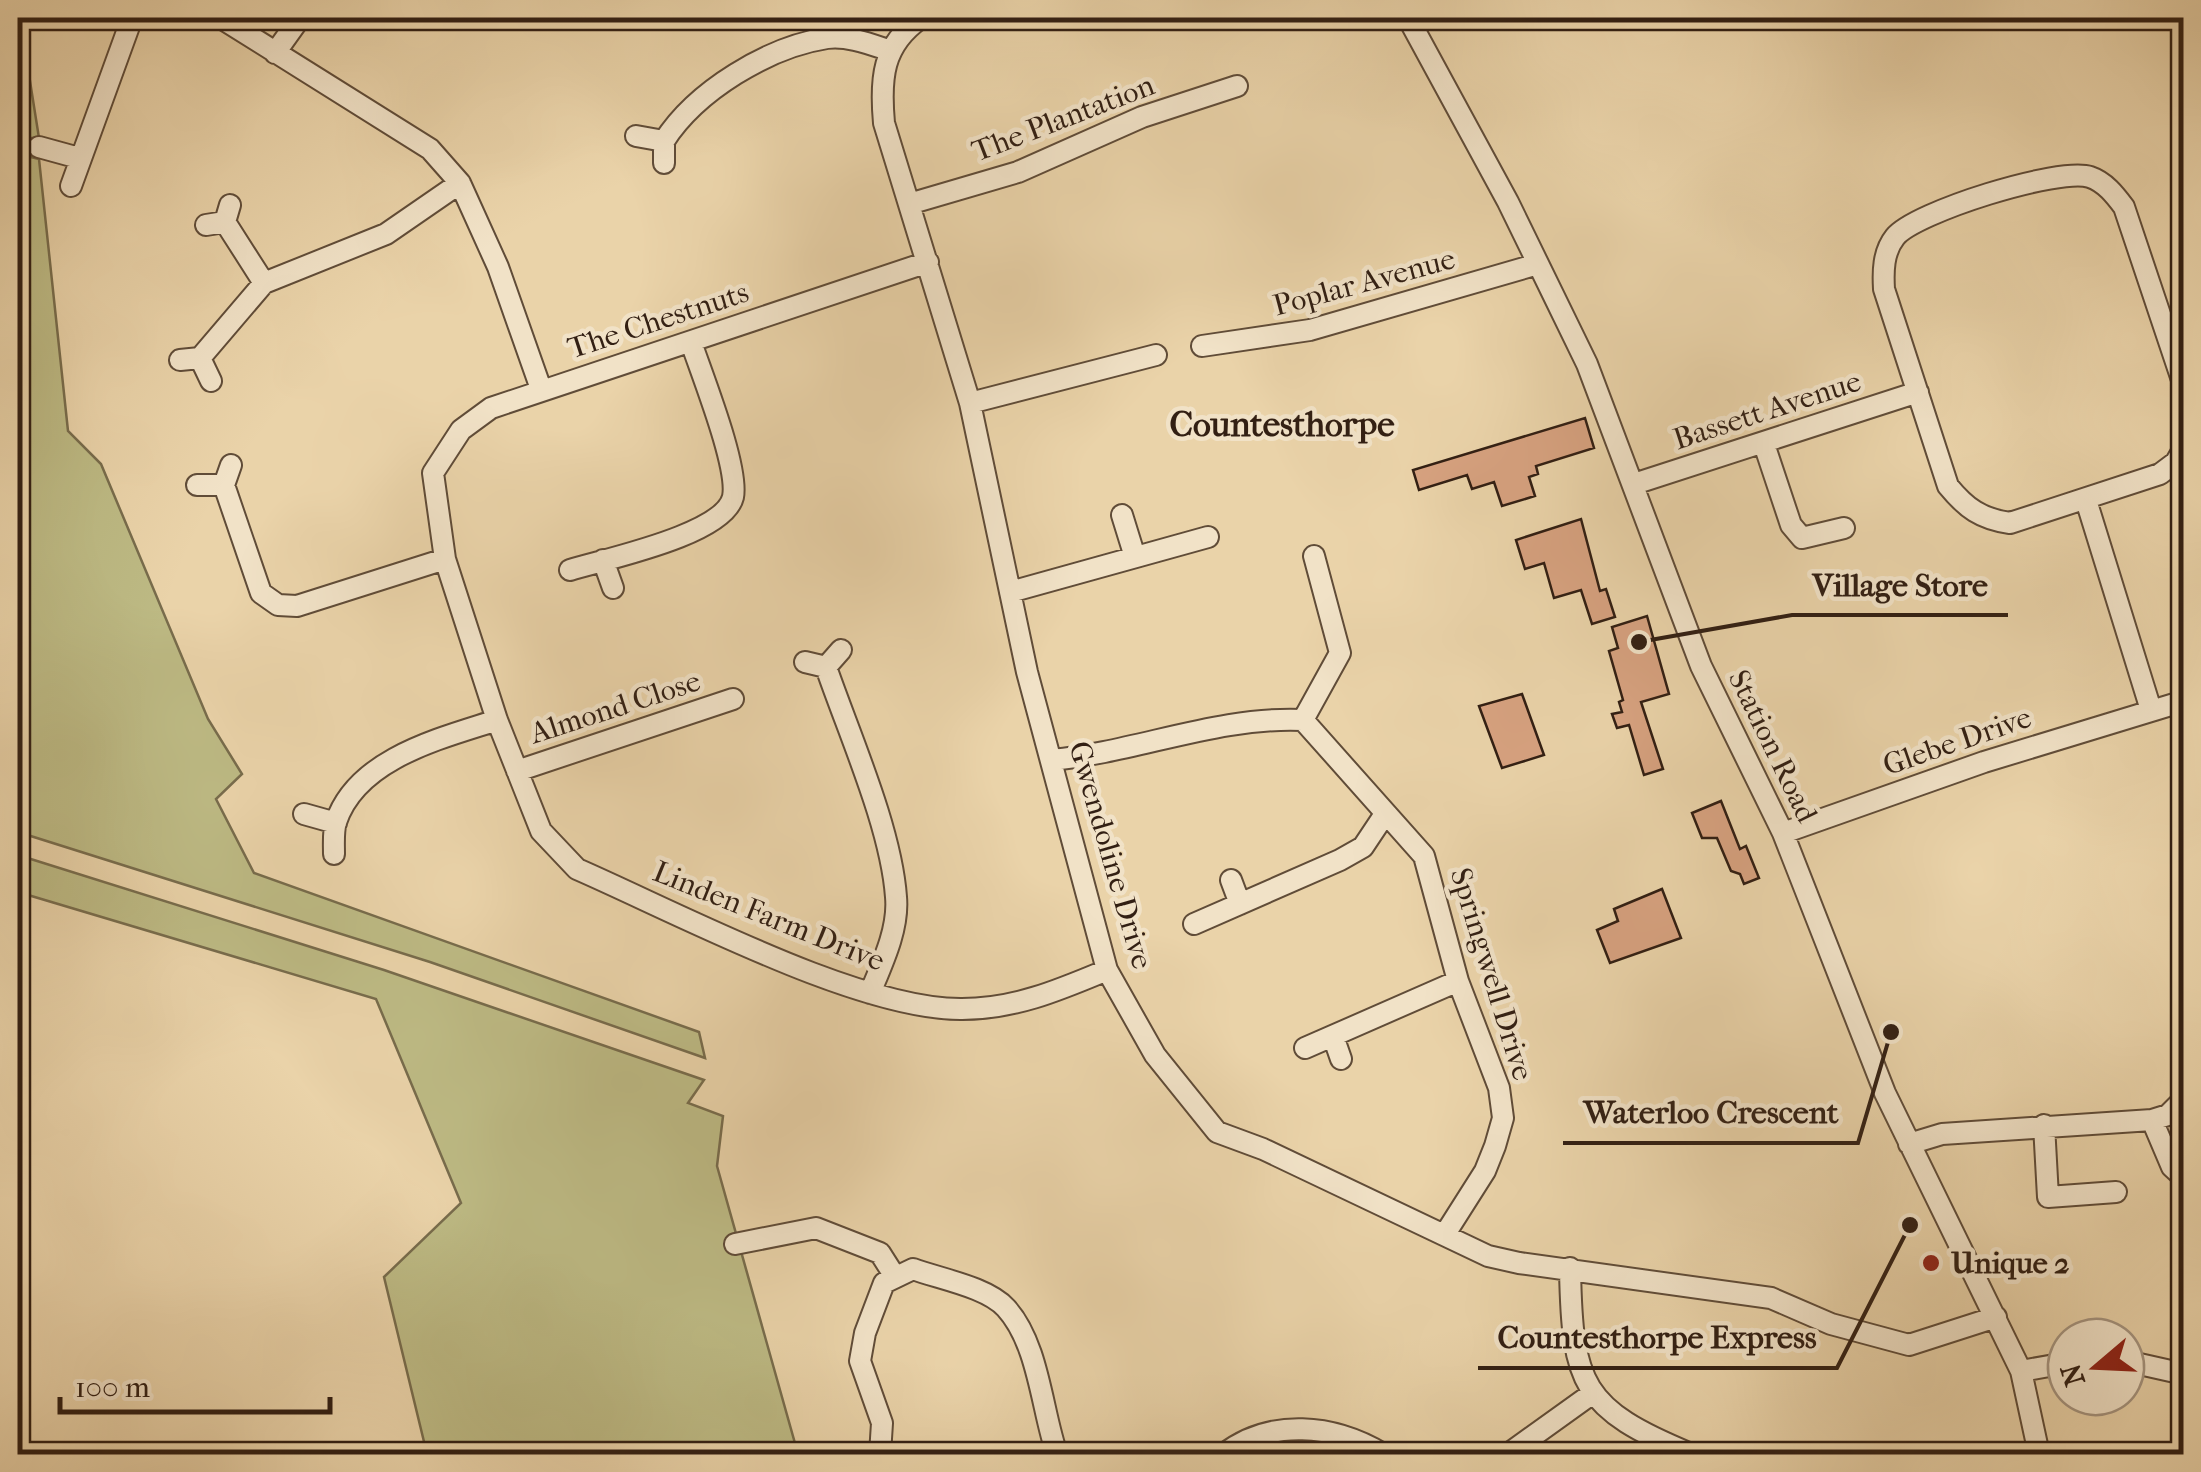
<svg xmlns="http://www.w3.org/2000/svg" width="2201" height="1472" font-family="'IM FELL French Canon',serif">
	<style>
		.green { fill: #bdba84; stroke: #786c4c; stroke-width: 2.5 }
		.building { fill: #d7a280; stroke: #321f13; stroke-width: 2.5 }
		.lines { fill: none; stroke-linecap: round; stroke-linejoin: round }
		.minor-casing { stroke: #604c38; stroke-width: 24 }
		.minor { stroke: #f1e2c7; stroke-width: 20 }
		.poi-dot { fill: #8f2418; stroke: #f1e2c7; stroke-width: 4 }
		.labels { text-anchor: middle; stroke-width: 9; stroke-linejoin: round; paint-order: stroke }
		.street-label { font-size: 30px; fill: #321f13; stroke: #f1e2c7 }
		.poi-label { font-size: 30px; font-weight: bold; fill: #321f13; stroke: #f1e2c7; text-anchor: start }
		.quarter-label { font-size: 35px; font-weight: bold; fill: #321f13; stroke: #f1e2c7 }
		.leader { fill: none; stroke: #321f13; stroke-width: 4 }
		.callout-dot { fill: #321f13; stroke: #f1e2c7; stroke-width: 4 }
		.callout-label { font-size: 32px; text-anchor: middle; font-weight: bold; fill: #321f13; stroke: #f1e2c7; stroke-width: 9; stroke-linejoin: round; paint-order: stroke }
	</style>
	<rect width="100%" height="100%" fill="#ead3a9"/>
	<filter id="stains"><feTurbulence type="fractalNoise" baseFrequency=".002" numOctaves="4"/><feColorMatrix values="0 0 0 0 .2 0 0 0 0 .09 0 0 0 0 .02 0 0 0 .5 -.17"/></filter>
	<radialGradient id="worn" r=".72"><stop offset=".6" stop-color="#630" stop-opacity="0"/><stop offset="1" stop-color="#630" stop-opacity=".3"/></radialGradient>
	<path class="green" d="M18 18H20L39 138H18Z
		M18 154 39 159 68 431 101 464 208 719 242 774 216 799 254 873 699 1032 705 1058 430 962 18 832Z
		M18 855 384 970 704 1080 688 1103 723 1116 717 1166 798 1454H427L384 1277 461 1203 376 999 18 892Z"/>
	<path class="building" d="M1585 418 1594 448 1536 466 1538 474 1529 477 1535 496 1502 506 1494 482 1472 489 1467 475 1419 490 1413 470Z
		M1581 519 1600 591 1606 589 1615 617 1592 624 1581 590 1554 598 1544 563 1525 569 1516 540Z
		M1647 616 1669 694 1641 702 1663 769 1644 775 1629 725 1617 728 1612 714 1622 712 1619 702 1623 700 1609 651 1618 648 1612 627Z
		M1522 694 1544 755 1502 768 1479 706Z
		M1721 801 1740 849 1746 846 1759 878 1744 884 1740 874 1731 871 1717 838H1702L1692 813Z
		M1662 889 1681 938 1610 963 1597 930 1618 921 1614 909Z"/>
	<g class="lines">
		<g class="minor-casing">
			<path id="minor" d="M221 18 430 149 460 183 498 267 541 389
				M921 18C882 45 880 79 884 123L970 403 1027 672 1107 970 1155 1055 1217 1132 1263 1149 1488 1256 1519 1263 1771 1298 1831 1324 1909 1345 1996 1317
				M1408 18 1508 202 1587 364 1701 666 1783 833 1885 1093 2021 1371 2039 1454
				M275 53 300 18
				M636 136 664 141V163
				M664 141C696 91 768 47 827 38 846 35 870 44 888 50
				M39 147 79 158
				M71 186 132 18
				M909 204 1018 172 1142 117 1237 86
				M225 222 264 283
				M206 225 225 222 230 205
				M928 262 491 408 461 430 433 473 445 559 497 720 541 831 577 869C676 912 859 1010 962 1009 1015 1009 1059 990 1107 970
				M1202 346 1310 330 1538 264
				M200 358 264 283 386 234 460 183
				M180 360 200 358 211 381
				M2184 386 2124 207C2115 195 2105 182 2090 177 2059 167 1915 212 1895 237 1883 252 1883 272 1884 289L1948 486C1966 508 1981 519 2010 523L2160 474 2176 462 2184 448
				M970 403 1156 355
				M1764 444 1791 525 1802 538 1844 528
				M1634 484 1918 392
				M197 485H224L231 465
				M224 485 261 593 278 605 297 606 445 559
				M2086 500 2151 710
				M1122 515 1135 557
				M603 560 613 588
				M570 570C605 559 724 535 733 497 739 467 702 375 691 342
				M1010 592 1208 537
				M805 662 826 667 841 650
				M826 667C849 734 891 827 896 897 899 929 882 964 870 993
				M1303 720 1340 653 1314 556
				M1052 760C1136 752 1219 716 1303 720L1424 856 1458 981 1499 1088 1503 1118 1495 1146 1485 1171 1445 1234
				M517 771 733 699
				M304 814 336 823
				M1783 833 1984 762 2184 701
				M334 854C334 844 333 831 336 822 357 758 442 738 497 720
				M1231 880 1240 904
				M1194 924 1340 860 1363 847 1385 814
				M1333 1036 1341 1059
				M1305 1048 1458 981
				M2152 1120 2172 1167 2184 1178
				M2044 1125 2048 1197 2116 1192
				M1909 1144 1942 1134 2152 1120 2168 1115 2184 1099
				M735 1244 816 1228 880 1253 894 1275
				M1570 1268C1572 1385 1582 1409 1691 1454
				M2126 1361 2184 1374
				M2021 1371 2066 1363
				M880 1454 882 1423 860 1361 865 1333 884 1283 913 1269C940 1279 987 1287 1006 1308 1039 1344 1042 1412 1057 1454
				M1224 1454C1271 1418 1333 1424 1383 1454
				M1508 1454 1593 1393"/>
		</g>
		<use href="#minor" class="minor"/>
	</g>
	<circle class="poi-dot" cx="1931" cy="1263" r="10"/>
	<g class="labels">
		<g class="street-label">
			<text transform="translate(1063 118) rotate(-21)" y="10">The Plantation</text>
			<text transform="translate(1364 282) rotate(-15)" y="10">Poplar Avenue</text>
			<text transform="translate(658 320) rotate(-18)" y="10">The Chestnuts</text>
			<text transform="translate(1767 410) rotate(-18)" y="10">Bassett Avenue</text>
			<text transform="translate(615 707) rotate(-18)" y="10">Almond Close</text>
			<text transform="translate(1957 741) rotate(-19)" y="10">Glebe Drive</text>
			<text transform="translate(1773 746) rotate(64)" y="10">Station Road</text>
			<text transform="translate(1111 855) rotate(74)" y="10">Gwendoline Drive</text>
			<text transform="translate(769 916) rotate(22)" y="10">Linden Farm Drive</text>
			<text transform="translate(1492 974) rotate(73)" y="10">Springwell Drive</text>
		</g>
		<g class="poi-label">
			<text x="1951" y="1273">Unique 2</text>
		</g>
		<g class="quarter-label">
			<text x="1282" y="436">Countesthorpe</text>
		</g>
	</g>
	<path class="leader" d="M1639 642L1792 615H2008M1891 1032L1858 1143H1563M1910 1225L1837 1368H1478"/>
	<g class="callout-dot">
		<circle cx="1639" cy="642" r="10"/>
		<circle cx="1891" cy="1032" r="10"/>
		<circle cx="1910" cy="1225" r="10"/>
	</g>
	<g class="callout-label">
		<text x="1900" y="596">Village Store</text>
		<text x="1711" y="1123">Waterloo Crescent</text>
		<text x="1657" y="1348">Countesthorpe Express</text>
	</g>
	<rect width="2201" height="1472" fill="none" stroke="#ead3a9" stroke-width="60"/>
	<rect x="20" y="20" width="2161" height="1432" fill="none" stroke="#321f13" stroke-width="5"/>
	<rect x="30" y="30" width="2141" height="1412" fill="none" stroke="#321f13" stroke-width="2.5"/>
	<g transform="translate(2096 1367) rotate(251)"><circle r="48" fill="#f1e2c7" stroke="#a5947f" stroke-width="2.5"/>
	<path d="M0-8L18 38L0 25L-18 38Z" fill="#8f2418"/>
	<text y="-15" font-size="28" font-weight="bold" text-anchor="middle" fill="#321f13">N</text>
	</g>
	<path d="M60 1397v15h270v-15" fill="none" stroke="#321f13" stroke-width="5"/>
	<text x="75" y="1397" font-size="30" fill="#321f13" stroke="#f1e2c7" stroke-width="8" paint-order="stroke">100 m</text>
	<rect width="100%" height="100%" filter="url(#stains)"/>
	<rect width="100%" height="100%" fill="url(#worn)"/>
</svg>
